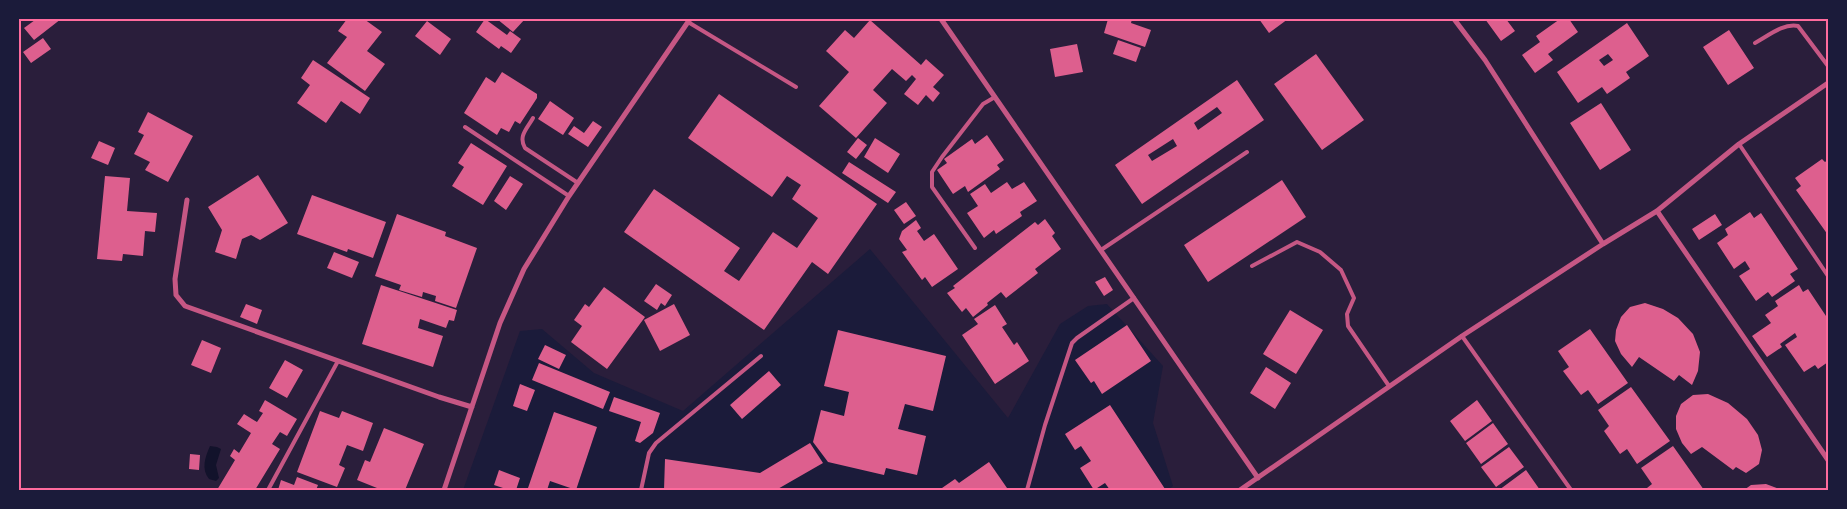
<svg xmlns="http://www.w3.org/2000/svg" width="1847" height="509" font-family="Commissioner,sans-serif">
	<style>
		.green { fill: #2a1e3b }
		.water { fill: #12122b }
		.building { fill: #dd5f8e; fill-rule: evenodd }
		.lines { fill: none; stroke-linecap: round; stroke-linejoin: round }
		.service { stroke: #c65784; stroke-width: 4 }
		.minor { stroke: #c65784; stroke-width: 5 }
		.neatline { fill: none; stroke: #ff6b9d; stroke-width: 2 }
	</style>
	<rect width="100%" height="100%" fill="#1b1b3a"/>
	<path class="green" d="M19 19H1828V490H1168L1173 486 1153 423 1163 366 1107 304 1088 306 1060 324 1008 418 870 249 683 411 594 373 542 329 520 331 463 490H19Z"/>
	<path class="water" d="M210 446 217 447 221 449 216 465 219 478 216 481 209 479C201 469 205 457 210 446Z"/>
	<path class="building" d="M34 19H61L34 40 24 28 35 20Z
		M347 19H364L382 32 367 51 385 64 365 91 327 63 347 37 338 31Z
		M485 19 507 35 510 31 521 39 511 53 501 46 499 49 476 32Z
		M497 19H525L513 32Z
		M1108 19H1132L1131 23 1151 30 1145 47 1104 33Z
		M1259 19H1288L1269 33Z
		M1485 19H1506L1515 31 1501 41Z
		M1560 19H1569L1578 32 1548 54 1553 60 1535 73 1522 55 1540 42 1536 36Z
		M870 20 921 65 926 59 944 75 933 87 940 93 933 102 926 95 918 105 904 94 916 79 912 75 906 81 892 69 873 90 887 103 856 138 819 106 849 72 826 51 845 30 854 38Z
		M427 21 451 39 440 55 415 36Z
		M1627 23 1649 56 1626 72 1630 78 1607 94 1602 87 1578 103 1557 72ZM1608 54 1613 60 1604 66 1599 60Z
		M1729 30 1754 68 1728 85 1703 47Z
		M43 38 51 49 31 63 23 52Z
		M1118 40 1141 48 1136 62 1113 54Z
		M1077 44 1083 72 1055 77 1050 49Z
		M1316 54 1364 120 1322 150 1274 84Z
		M313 60 370 98 360 114 341 101 326 123 297 103 310 85 301 78Z
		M502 72 537 94V98L520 124 515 121 509 132 501 128 497 135 464 113 486 77 495 83Z
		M1237 80 1264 120 1142 204 1115 165ZM1217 107 1222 113 1198 130 1194 123ZM1173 139 1177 146 1152 161 1148 155Z
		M719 94 877 204 828 274 812 262 764 330 624 232 654 189 740 248 724 271 739 281 773 232 797 248 818 218 792 199 801 185 787 176 772 197 688 138Z
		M550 101 574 118 563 135 538 119Z
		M1601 103 1631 150 1600 170 1570 123Z
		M148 112 193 136 168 182 145 170 150 162 134 154 144 135 138 132Z
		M593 121 602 127 588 147 568 134 574 126 584 133Z
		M987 135 1004 160 997 165 1000 169 968 192 965 186 953 194 937 170 947 163 944 159 972 139 975 144Z
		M858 138 867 145 856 159 847 152Z
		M875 138 900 154 888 173 864 157Z
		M99 141 115 148 108 165 91 158Z
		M471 143 507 166 483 205 452 186 464 167 458 163Z
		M1822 159 1825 162 1828 160V173L1826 174 1828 177V235L1796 190 1801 186 1795 178Z
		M849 162 896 192 888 203 842 173Z
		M258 175 288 223 260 240 251 235 242 239 236 259 215 252 222 230 208 207Z
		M105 176 130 178 127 211 157 213 155 232 145 231 143 256 123 254 122 261 97 259Z
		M510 176 523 184 506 210 494 201Z
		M1282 180 1306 217 1208 282 1184 245Z
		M1007 182 1012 189 1024 182 1037 201 1020 212 1022 216 996 234 994 230 984 238 967 213 978 206 970 194 985 184 991 193Z
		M312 195 386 222 373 258 348 249 347 252 297 234Z
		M906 202 916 216 904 224 894 210Z
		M1750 212 1754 218 1761 213 1798 269 1790 274 1795 281 1772 297 1768 292 1756 301 1739 276 1750 269 1745 261 1734 269 1717 243 1728 235 1725 229Z
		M397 214 446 232 445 236 477 248 456 308 435 301 436 296 423 292 422 297 399 290 401 285 375 276Z
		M1715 214 1722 225 1699 240 1692 229Z
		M1045 219 1055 233 1052 236 1061 249 1035 269 1038 273 1006 298 1001 292 987 303 988 305 973 317 966 308 962 312 947 293 955 288 953 286 1035 222 1038 225Z
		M916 220 921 228 917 231 924 241 934 234 958 269 932 287 925 277 922 280 902 252 907 250 899 239 902 231Z
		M334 252 359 262 352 278 327 268Z
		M1105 277 1113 290 1104 296 1095 282Z
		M656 284 672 295 665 306 661 303 657 310 644 301Z
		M381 285 457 310 454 321 449 320 446 328 420 319 418 328 443 336 433 367 362 344Z
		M1799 285 1803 292 1808 289 1828 319V362L1818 369 1815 365 1804 372 1785 345 1797 337 1795 333 1780 344 1782 347 1767 357 1752 336 1771 323 1765 315 1778 306 1775 301Z
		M604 287 645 317 607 369 571 342 582 326 574 320 585 304 589 307Z
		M1645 303 1663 309 1678 318 1693 334 1700 352 1698 371 1692 385 1679 375 1674 381 1639 357 1632 367 1621 354 1615 341 1616 330 1621 317 1630 307Z
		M246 304 262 310 257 324 240 317Z
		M674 304 690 335 660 351 644 320Z
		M995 305 1007 324 1002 327 1014 345 1017 342 1029 361 995 384 962 335 978 324 974 319Z
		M1290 310 1323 330 1296 374 1263 354Z
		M1127 325 1151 361 1102 394 1094 381 1091 383 1075 360Z
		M1590 329 1628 383 1598 404 1588 390 1581 395 1563 371 1569 367 1558 351Z
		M838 330 946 356 933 411 905 404 898 429 926 436 917 475 886 468 884 475 828 462 813 442 821 410 844 416 849 392 824 386Z
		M202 340 221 348 211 373 191 365Z
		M545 345 566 355 559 369 538 359Z
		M285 360 303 370 287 398 269 388Z
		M539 363 610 392 603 409 532 380Z
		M1266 367 1291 383 1275 409 1250 393Z
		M769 371 781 385 742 419 730 405Z
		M520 384 535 390 527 411 513 406Z
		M1631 387 1670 441 1637 464 1627 449 1620 454 1604 431 1609 426 1598 410Z
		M1708 394 1728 403 1747 419 1758 435 1762 450 1759 464 1746 473 1736 467 1733 470 1702 447 1691 454 1682 443 1676 429V416L1681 404 1693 395Z
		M614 397 660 413 653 433 640 443 635 441 641 422 609 411Z
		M265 400 297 419 287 436 280 432 272 444 280 449 255 490H217L235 460 230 456 234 449 239 453 251 433 237 424 244 414 257 422 263 413 259 411Z
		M1477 400 1492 421 1465 441 1450 421Z
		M1110 405 1165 489 1164 490H1110L1105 483 1094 490 1080 468 1091 461 1081 446 1075 450 1065 434Z
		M320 411 339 418 342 411 373 423 363 451 347 445 339 465 345 468 337 487 297 472Z
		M554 412 597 427 576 490 550 481 547 490H534L528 488Z
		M1493 423 1508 444 1481 464 1466 443Z
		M384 428 424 444 405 490H382L357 480 365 460 370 462Z
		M810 443 823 463 776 490H664L665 459 760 473Z
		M1673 446 1704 490H1648L1647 488 1652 484 1641 468Z
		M1509 447 1524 467 1496 487 1481 467Z
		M190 454 200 455 199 470 189 469Z
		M989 462 1007 488 1003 490H944L942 488 955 479 959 483Z
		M499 470 520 478 516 490H509L494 485Z
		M1526 470 1540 490H1499Z
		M297 477 318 485 316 490H278L281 480 294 485Z
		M1766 484 1782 490H1744L1751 485Z"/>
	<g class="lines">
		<path class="service" d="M688 22 796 87
			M1755 43C1768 36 1783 23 1798 26L1828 66
			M533 118C527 129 518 136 525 148L578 183
			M465 127 569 196
			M1739 144 1828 276
			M975 248 932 187V172L942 157 983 104 995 97
			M1101 250 1247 152
			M1252 266 1297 242 1320 252 1341 270 1354 298 1347 314 1348 326 1389 386
			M1462 336 1571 490
			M268 490 338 361
			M641 490 649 453 656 443 761 356
			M1027 490 1045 425 1072 343 1077 338 1134 298"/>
		<path class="minor" d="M941 19 1258 478
			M1454 19 1485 60 1603 244
			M187 200 175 279 176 295 185 306 439 397 472 407
			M1657 211 1828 460
			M444 490 500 323 524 269 569 196 690 19
			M1240 490 1462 336 1603 244 1657 211 1739 144 1828 83"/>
	</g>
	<rect width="1847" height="509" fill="none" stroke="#1b1b3a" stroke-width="40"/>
	<rect x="20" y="20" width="1807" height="469" class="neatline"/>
</svg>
